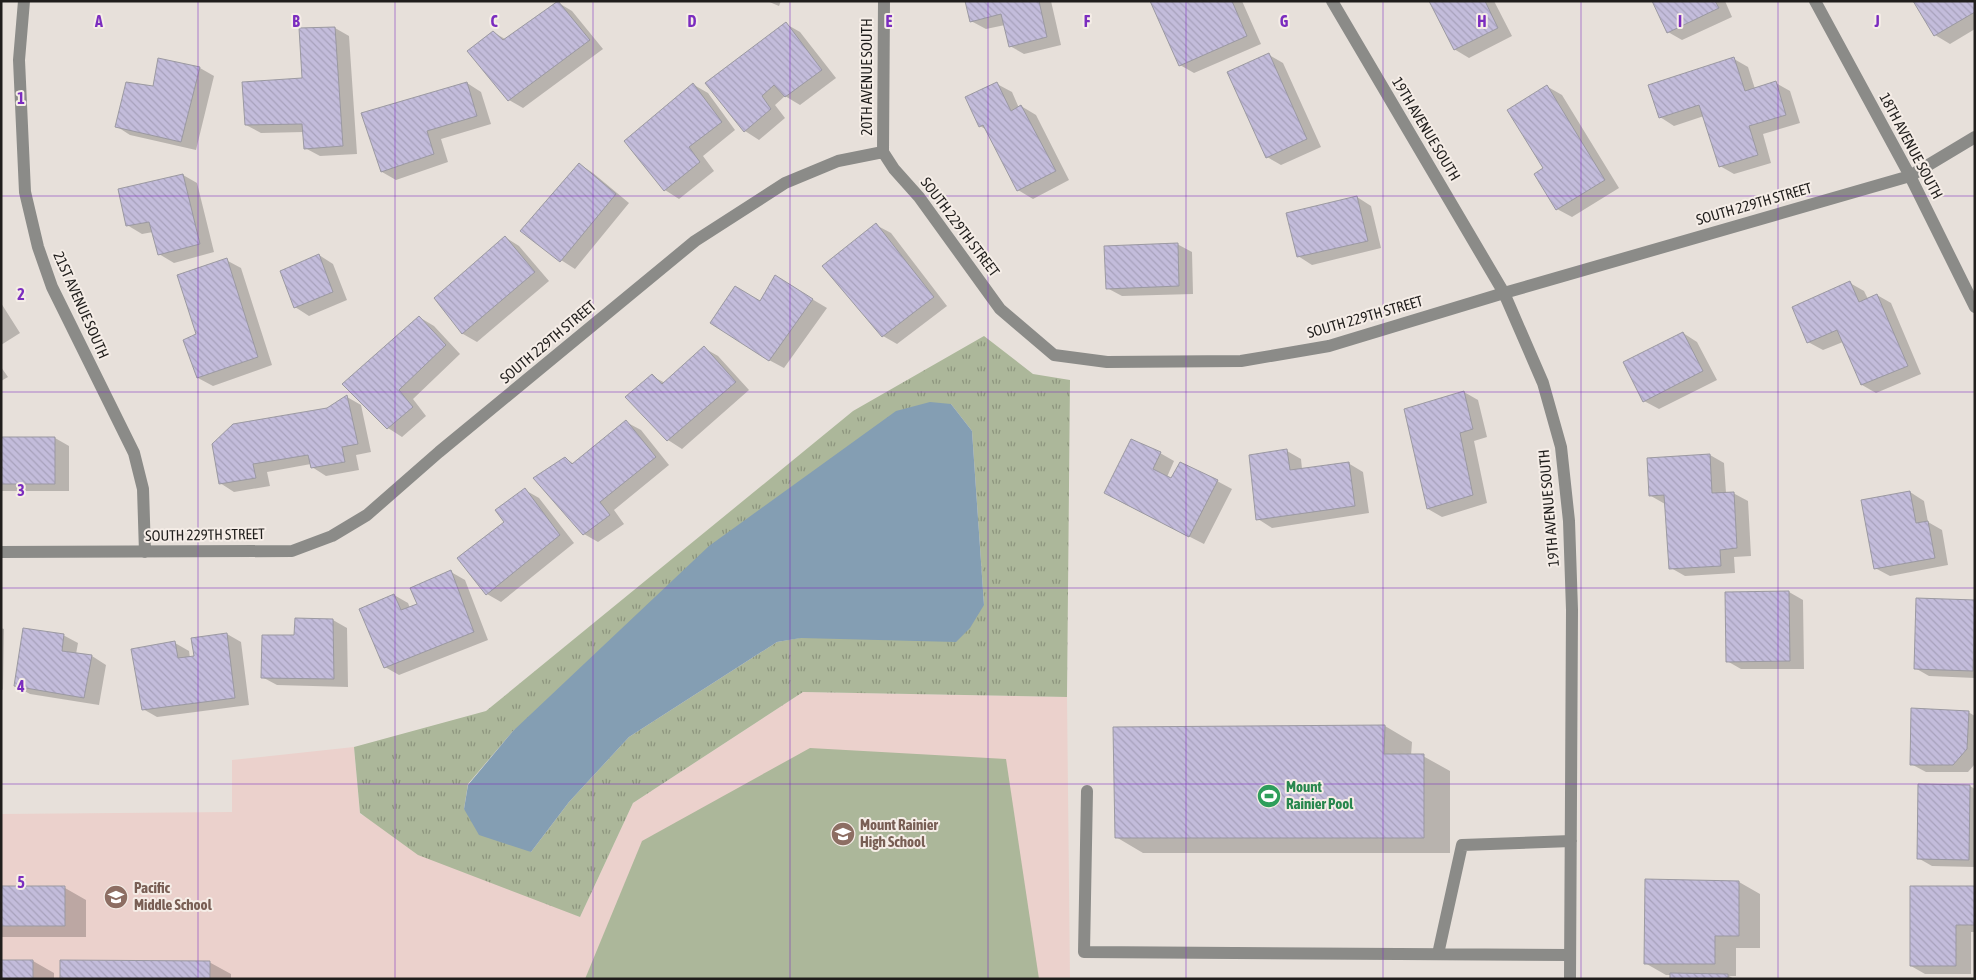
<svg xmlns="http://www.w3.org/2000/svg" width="1976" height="980" font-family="'Asap Condensed',sans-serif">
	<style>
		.education { fill: #ebd1cc }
		.grass { fill: url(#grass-tufts); fill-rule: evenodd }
		.garden { fill: #acb79a }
		.water { fill: #849eb3 }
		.shadow { fill: #0003 }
		.building { fill: url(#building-back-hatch); stroke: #9b99a1 }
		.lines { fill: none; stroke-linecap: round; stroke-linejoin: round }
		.minor { stroke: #8b8b88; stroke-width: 12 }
		.grid { fill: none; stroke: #7b2cbf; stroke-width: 1; stroke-opacity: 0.55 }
		.labels { text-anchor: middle; stroke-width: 4; stroke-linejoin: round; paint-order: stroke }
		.street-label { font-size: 15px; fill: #201e1c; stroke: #f5ede7 }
		.leisure-label { font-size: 15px; font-weight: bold; fill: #27864d; stroke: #f5ede7; text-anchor: start }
		.education-label { font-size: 15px; font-weight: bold; fill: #785e54; stroke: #f5ede7; text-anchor: start }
		.grid-label { font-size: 16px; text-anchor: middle; font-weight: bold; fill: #7b2cbf; stroke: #f5ede7; stroke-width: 4; stroke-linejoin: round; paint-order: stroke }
	</style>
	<defs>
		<pattern id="grass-tufts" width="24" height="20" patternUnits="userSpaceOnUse" patternTransform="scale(1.25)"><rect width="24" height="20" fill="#acb79a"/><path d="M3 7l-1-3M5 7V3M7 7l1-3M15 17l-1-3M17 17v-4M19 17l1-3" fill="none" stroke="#8c947d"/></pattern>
		<pattern id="building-back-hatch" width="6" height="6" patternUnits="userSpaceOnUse" patternTransform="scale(1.25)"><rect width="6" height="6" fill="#c3bcdb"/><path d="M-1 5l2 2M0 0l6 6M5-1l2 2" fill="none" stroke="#a7a1bb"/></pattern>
	</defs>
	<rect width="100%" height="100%" fill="#e7e0da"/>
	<path class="education" d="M803 692 1067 697 1070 979H1V814L232 812V760L354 747 360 814 580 917 633 803Z"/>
	<path class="grass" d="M984 336 1033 374 1070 380 1067 697 803 692 633 803 580 917 418 855 360 813 354 747 486 711 853 411ZM951 404 972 431 984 605 777 642 629 737 569 802 531 852 464 809 468 784 513 731Z"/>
	<path class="garden" d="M810 748 1006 759 1039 979H585L642 841Z"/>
	<path class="water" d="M930 402 951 404 972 431 984 605 970 628 956 642 801 638 777 642 629 737 569 802 531 852 479 835 464 809 468 785 513 731 709 546 896 411Z"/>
	<path class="shadow" d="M767 1H781L779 6Z
		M967 1H1051L1061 45 1024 54 1010 46 1005 25 986 29 971 21Z
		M1152 1H1242L1261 44 1194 73 1180 65Z
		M1430 1H1494L1512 36 1469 58 1454 49Z
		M1653 1H1725L1732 17 1682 40 1668 32Z
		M1915 1H1975V29L1950 44 1935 35Z
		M557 2 572 11 603 49 523 108 509 100 493 32 505 39Z
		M786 24 800 32 836 78 800 105 785 96 775 105 785 118 759 140 745 131 707 84Z
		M335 28 349 36 357 154 320 156 305 148 304 132 261 133 246 125 303 79Z
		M1269 55 1283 63 1321 147 1281 165 1267 157Z
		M1734 59 1748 67 1755 89 1776 83 1790 91 1800 123 1763 134 1771 163 1734 174 1720 166 1704 116 1674 126 1660 117Z
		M159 60 200 68 214 76 196 150 130 135 116 126 154 88Z
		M467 83 481 92 491 124 441 139 448 162 396 180 382 172Z
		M997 84 1012 92 1019 108 1021 106 1036 115 1069 180 1033 199 1018 190 987 130 980 126Z
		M694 85 708 93 735 130 703 156 714 171 679 199 665 190 625 141Z
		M1548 87 1562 95 1619 188 1572 217 1557 209Z
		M579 164 593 173 629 203 575 269 561 260Z
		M183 175 197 183 214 252 174 263 159 254 153 232 142 234 127 225Z
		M1357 197 1371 206 1381 248 1312 265 1298 256Z
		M876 225 891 233 947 306 897 344 883 336Z
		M505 237 519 246 549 281 477 342 463 334 435 298Z
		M1177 244 1192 252 1193 294 1122 296 1107 288Z
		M319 255 333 264 347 300 309 316 295 307Z
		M226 260 241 268 272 365 213 386 198 378 185 341 198 335Z
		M775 277 827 308 784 368 769 360 760 302Z
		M1850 283 1864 291 1868 299 1877 295 1891 303 1921 374 1876 393 1862 385 1843 342 1823 350 1808 342Z
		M1 303 20 333 1 345Z
		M419 317 434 326 460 354 413 399 426 416 402 437 388 428Z
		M1683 333 1697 342 1717 380 1659 409 1644 401Z
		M704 348 718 356 749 390 682 449 668 440 627 397 652 376 665 383Z
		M1 367 8 377 1 381Z
		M1464 392 1478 400 1487 437 1474 441 1487 503 1442 517 1428 509Z
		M347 397 361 405 371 452 356 455 359 470 326 476 312 467 311 464 267 472 270 486 234 492 220 483Z
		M626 422 641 430 669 465 614 510 624 524 598 542 584 534 565 458 574 464Z
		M1 438H55L69 446V491H1Z
		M1287 451 1301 459 1302 469 1348 463 1363 472 1369 513 1272 528 1258 519Z
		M1160 453 1174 461 1167 477 1172 479 1217 481 1232 489 1204 544 1119 501Z
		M1710 455 1724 463 1726 493H1733L1748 501 1751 556 1734 557 1735 573 1685 576 1671 568 1665 504 1651 496Z
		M525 490 539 498 574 543 501 602 487 594 505 522Z
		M1910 492 1924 501 1928 522 1942 530 1948 565 1890 576 1875 568Z
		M451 572 465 580 488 640 399 675 385 667 394 595 408 603 410 608 418 604Z
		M1789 592 1803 600 1804 669H1741L1727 661Z
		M1975 602V678L1929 676 1915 668Z
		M333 620 347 628 348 687 277 685 262 677Z
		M1 628 4 629 3 690 1 689Z
		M227 634 241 642 249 705 157 717 143 709 175 643 189 651 190 658 196 657Z
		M63 635 78 643 76 654 92 656 106 665 99 705 30 694 15 686Z
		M1968 712 1975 716V764L1968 772H1926L1911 764Z
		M1385 726 1412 742 1411 756H1423L1450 771V853H1143L1116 837Z
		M1970 786 1975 789V867L1932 866 1918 858Z
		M1646 881 1739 882 1760 894V948H1736V976H1729L1734 979H1671V975H1666L1645 963Z
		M1975 887V932H1971V974H1925L1911 966Z
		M1 888H65L86 900V937H1Z
		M1 961H33L54 973V979H1Z
		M209 962 231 974V979H61Z"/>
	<path class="building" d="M558 1 590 40 508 101 467 51 493 31 503 40Z
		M965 1H1039L1047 37 1009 47 1001 14 970 22Z
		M1150 1H1232L1247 36 1179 66Z
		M1429 1H1485L1498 28 1454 50Z
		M1652 1H1715L1719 8 1667 33Z
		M1913 1H1975V12L1934 36Z
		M786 22 822 70 785 97 774 85 762 96 771 109 744 132 705 83Z
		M335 27 343 146 304 149 302 124 245 125 242 82 302 78 299 28Z
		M1269 53 1307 139 1266 158 1227 72Z
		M1734 57 1745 91 1776 81 1786 115 1749 126 1758 155 1719 167 1699 105 1659 118 1648 85Z
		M158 58 200 67 181 142 115 127 126 82 153 86Z
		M467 82 477 116 427 131 434 154 381 172 361 113Z
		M997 82 1011 111 1021 105 1056 171 1017 191 983 125 979 127 965 97Z
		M693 83 722 122 689 147 700 162 664 191 624 141Z
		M1547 85 1605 180 1556 210 1534 174 1543 168 1507 110Z
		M579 163 616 194 560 262 520 231Z
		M183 174 200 244 158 255 149 222 126 226 118 189Z
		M1357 196 1368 241 1297 257 1286 213Z
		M876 223 934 297 882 337 822 266Z
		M505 236 535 272 462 334 434 298Z
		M1178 243 1179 286 1106 289 1104 246Z
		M319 254 333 292 294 308 280 271Z
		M227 258 258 357 197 378 183 340 196 334 177 275Z
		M775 275 813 299 769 361 710 323 735 286 760 301Z
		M1850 281 1859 302 1877 294 1908 366 1861 385 1837 330 1807 343 1792 307Z
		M419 316 446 345 399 390 413 407 387 429 342 384Z
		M1683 332 1703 371 1643 402 1623 362Z
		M704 346 736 382 667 441 625 397 652 374 662 384Z
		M1464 391 1473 429 1460 433 1473 495 1427 509 1404 409Z
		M347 395 358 444 342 447 345 462 311 468 308 455 253 464 256 478 219 484 212 444 233 424 327 408Z
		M626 420 656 457 600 502 610 515 583 535 533 478 565 457 572 464Z
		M1 437H55V484H1Z
		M1131 439 1161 452 1153 469 1171 478 1180 462 1218 480 1189 537 1104 493Z
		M1287 449 1290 470 1349 462 1355 506 1256 520 1249 455Z
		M1710 454 1712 493 1734 492 1737 548 1720 550 1721 566 1669 569 1664 495 1649 496 1647 458Z
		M525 488 560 535 486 595 457 558 504 522 495 510Z
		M1910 491 1916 523 1928 521 1935 558 1874 569 1861 500Z
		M451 570 474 632 384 668 359 609 394 594 401 610 417 604 410 588Z
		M1789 591 1790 661 1726 662 1725 592Z
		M1916 598 1975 600 1973 671 1914 669Z
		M295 618 333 619 334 679 261 678 262 635H294Z
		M23 628 64 634 62 651 92 655 84 698 14 686Z
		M227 633 235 698 142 710 131 649 175 641 178 658 194 656 191 638Z
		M1911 708 1969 711 1967 749 1953 765H1910Z
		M1385 725 1384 754H1424V838H1115L1113 727Z
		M1918 784 1970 785 1969 860 1917 859Z
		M1645 879 1739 881V936H1715V964H1644Z
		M1 886H65V926H1Z
		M1910 886H1975V925H1956V966H1910Z
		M1 960H33V979H1Z
		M60 960 210 961V979H60Z
		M1670 973 1728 974V979H1670Z"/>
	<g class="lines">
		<path class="minor" d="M24 1 19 60 25 192 38 247 52 287 134 453 143 489 145 552
			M1332 1 1504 293 1543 383 1561 447 1569 521 1572 610 1570 979
			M1815 1 1910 176 1975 307
			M883 152 884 1
			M1 552 292 551 332 536 367 515 439 452 695 241 785 183 838 161 883 152 894 169 919 197 1000 309 1054 355 1107 362 1241 361 1329 346 1504 293 1910 176 1975 137
			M1087 791 1084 952 1570 955
			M1438 954 1462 845 1571 841"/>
	</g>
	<path class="grid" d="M198 1V979M395 1V979M593 1V979M790 1V979M988 1V979M1186 1V979M1383 1V979M1581 1V979M1778 1V979M1 196H1975M1 392H1975M1 588H1975M1 784H1975"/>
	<defs>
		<g id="stadium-disc" transform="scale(1.25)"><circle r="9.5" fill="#2e9e5b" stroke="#f5ede7"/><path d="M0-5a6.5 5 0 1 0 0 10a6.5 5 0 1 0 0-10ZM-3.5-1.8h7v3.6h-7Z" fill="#fff"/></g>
		<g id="school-disc" transform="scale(1.25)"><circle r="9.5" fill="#8d6e63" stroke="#f5ede7"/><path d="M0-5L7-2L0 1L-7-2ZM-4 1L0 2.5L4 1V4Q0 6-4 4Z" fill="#fff"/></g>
	</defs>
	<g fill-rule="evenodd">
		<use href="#stadium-disc" x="1269" y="796"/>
		<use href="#school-disc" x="843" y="834"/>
		<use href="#school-disc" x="116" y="897"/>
	</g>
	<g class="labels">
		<g class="street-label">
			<text transform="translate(867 77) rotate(-90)" y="5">20TH AVENUE SOUTH</text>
			<text transform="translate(1426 129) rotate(59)" y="5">19TH AVENUE SOUTH</text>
			<text transform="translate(1911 146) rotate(62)" y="5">18TH AVENUE SOUTH</text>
			<text transform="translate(1754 204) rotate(-16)" y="5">SOUTH 229TH STREET</text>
			<text transform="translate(960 227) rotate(53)" y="5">SOUTH 229TH STREET</text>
			<text transform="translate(81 305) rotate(66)" y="5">21ST AVENUE SOUTH</text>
			<text transform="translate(1365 317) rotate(-16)" y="5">SOUTH 229TH STREET</text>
			<text transform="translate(548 342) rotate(-40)" y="5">SOUTH 229TH STREET</text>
			<text transform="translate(1549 508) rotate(-95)" y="5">19TH AVENUE SOUTH</text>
			<text transform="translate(205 535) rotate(-1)" y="5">SOUTH 229TH STREET</text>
		</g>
		<g class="leisure-label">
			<text x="1286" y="792">Mount<tspan x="1286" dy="17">Rainier Pool</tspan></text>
		</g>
		<g class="education-label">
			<text x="860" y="830">Mount Rainier<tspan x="860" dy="17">High School</tspan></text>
			<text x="134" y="893">Pacific<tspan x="134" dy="17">Middle School</tspan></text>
		</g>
	</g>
	<g class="grid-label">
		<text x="99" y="27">A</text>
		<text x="296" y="27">B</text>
		<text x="494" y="27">C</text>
		<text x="692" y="27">D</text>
		<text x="889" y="27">E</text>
		<text x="1087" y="27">F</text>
		<text x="1284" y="27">G</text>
		<text x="1482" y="27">H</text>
		<text x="1680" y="27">I</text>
		<text x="1877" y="27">J</text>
		<text x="21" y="104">1</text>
		<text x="21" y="300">2</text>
		<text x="21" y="496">3</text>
		<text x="21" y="692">4</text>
		<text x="21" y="888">5</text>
	</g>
	<rect width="1976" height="980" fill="none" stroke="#201e1c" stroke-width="5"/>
</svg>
